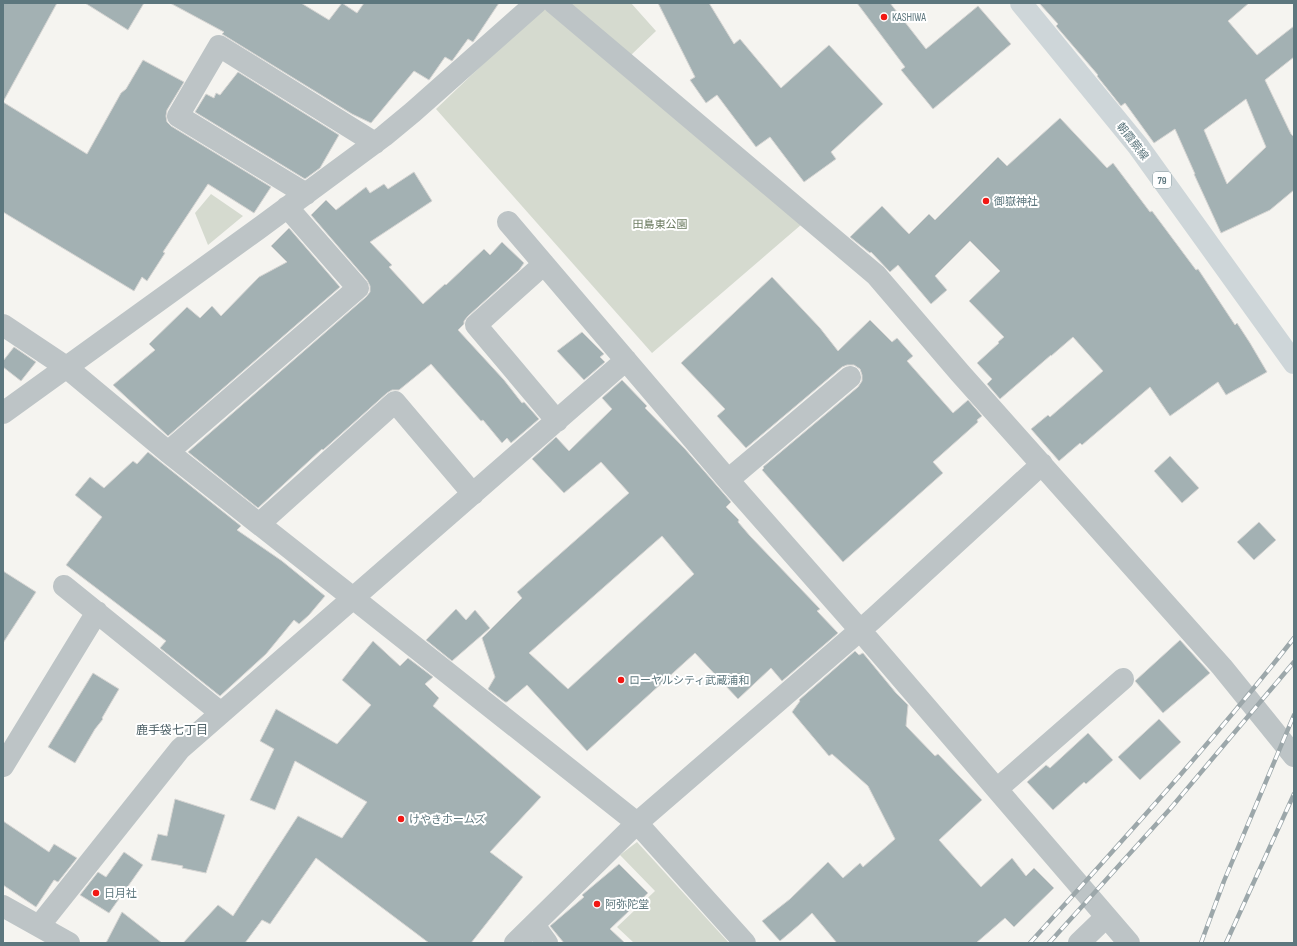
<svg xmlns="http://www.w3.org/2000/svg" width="1297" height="946" font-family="'Sofia Sans Condensed','Noto Sans JP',sans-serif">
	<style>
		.green { fill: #d5dacf }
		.building { fill: #a3b1b3; stroke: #d6d5d3; fill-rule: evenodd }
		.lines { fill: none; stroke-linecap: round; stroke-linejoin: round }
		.minor { stroke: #bdc4c6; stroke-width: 22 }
		.major { stroke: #ced6d9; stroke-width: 22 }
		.rail-casing { stroke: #9ca7aa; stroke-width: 4.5 }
		.rail { stroke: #fff; stroke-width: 3; stroke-dasharray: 9; stroke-linecap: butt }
		.poi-dot { fill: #f21713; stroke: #fff; stroke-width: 1.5 }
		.labels { text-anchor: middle; stroke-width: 4; stroke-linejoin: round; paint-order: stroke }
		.shield { fill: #fff; stroke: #8ea0a5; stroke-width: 1 }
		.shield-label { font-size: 10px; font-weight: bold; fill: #5d777e }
		.poi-label { font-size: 11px; fill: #5d777e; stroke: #fff; text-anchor: start }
		.street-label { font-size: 11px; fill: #5d777e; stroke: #fff }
		.park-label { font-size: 11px; fill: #6b7b60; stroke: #fff }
		.neighbourhood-label { font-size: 12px; fill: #506369; stroke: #fff }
	</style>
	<rect width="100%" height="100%" fill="#f5f4f0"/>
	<path class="green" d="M568 3H631L656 31 630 56Z
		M546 4 802 224 652 353 436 109Z
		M211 194 243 216 208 245 195 213Z
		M637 842 729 943H634L617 927 655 891 620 855Z"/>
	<path class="building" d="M3 3H57L3 102 87 154 121 93 126 89 143 60 184 82 167 110 166 116 167 122 171 126 271 187 254 213 208 184 163 252 165 253 147 281 142 277 134 291 3 212Z
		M85 3H144L128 30Z
		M170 3H301L329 20 342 3 357 13 364 3H499L473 42 468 39 452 61 445 57 429 80 414 71 371 123 352 114 222 34 224 32Z
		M658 3H709L734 44 740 39 781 88 829 45 883 104 831 152 836 159 804 182 770 137 756 147 717 95 706 103 690 80 695 77Z
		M857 3H890L926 49 978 6 1011 44 933 109 901 70 905 67Z
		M1039 3H1249L1228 21 1257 55 1294 26V57L1265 80 1291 134 1294 137V190L1270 210 1221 233 1194 174H1195L1175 129 1154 143 1125 103 1121 106 1097 76 1098 75 1056 26 1058 24ZM1246 99 1266 147 1227 184 1204 130Z
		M238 72 339 135 320 168 305 179 195 112 206 94 214 98 216 93 220 95Z
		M1060 118 1107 168 1113 163 1150 212 1152 211 1196 270 1198 269 1235 325 1237 323 1250 343 1267 372 1226 395 1218 382 1170 416 1150 387 1082 445 1080 443 1059 461 1031 429 1048 415 1050 417 1103 371 1073 337 1051 356V355L1000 399 987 384 992 379 977 363 999 343 998 342 1004 337 969 301 1000 271 970 241 935 276 947 290 931 304 898 265 890 272 871 252 870 253 850 237 882 206 909 234 929 214 935 220 998 157 1007 166Z
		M414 172 432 201 370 242 392 265 389 267 423 304 445 284 446 285 484 249 490 255 502 242 524 263 519 270 468 316 464 321V324L458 330 504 380 522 403 524 402 539 419 511 443 507 438 502 443 483 420 481 421 431 364 399 390H392L387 393 323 450 322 449 258 508 188 452 366 297 370 292V286L367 280 311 215 326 200 336 210 366 187 370 193 384 184 388 189Z
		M289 228 340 287 168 436 113 385 155 350 149 344 187 307 200 318 212 306 221 316 259 277 287 262 271 246Z
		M772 277 820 328 838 351 870 320 892 342 897 338 913 356 907 361 953 413 968 400 982 416 977 420 978 422 933 462 943 473 843 562 762 470 764 468 763 467 858 387 862 381V375L860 369 854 365H847L842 367 746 448 717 416 725 409 681 363Z
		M582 332 604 354 600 357 605 362 584 380 557 351Z
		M14 347 36 362 21 381 3 367V361Z
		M622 380 647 406 645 408 685 449 731 502 726 507 739 520 738 522 750 536 820 609 817 611 838 633 782 681 771 668 738 699 695 653 587 751 527 685 507 702H505L488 689 495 677 482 638 522 598 517 592 629 493 601 462 564 493 532 459 556 437 569 451 612 409 602 398ZM662 536 694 574 568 689 529 653Z
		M148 452 241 526 237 530 282 561 325 596 309 615 299 624 294 620 266 654 220 696 160 648 166 641 66 565 102 517 75 495 90 477 104 488 133 461 137 464Z
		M1170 456 1199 488 1182 503 1154 471Z
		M1259 522 1276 540 1254 560 1237 542Z
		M3 571 36 592 3 643Z
		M456 609 466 620 475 610 490 628 452 661 426 640Z
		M1180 640 1210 673 1163 713 1135 681Z
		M373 641 400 666 408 658 433 677 425 684 439 698 433 706 541 797 490 852 523 877 471 943H429L316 858 270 924 262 920 245 943H183L218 905 233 916 298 816 342 838 367 802 295 761 275 810 250 800 274 749 260 741 276 709 337 744 371 705 342 680Z
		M855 651 859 655 863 653 896 693 908 705 906 726 935 756 938 754 982 800 939 840 981 887 1012 858 1026 876 1034 868 1054 888 1014 927 1005 918 976 943H837L812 913 799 925 780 941 762 921 790 899 828 862 843 878 860 863 863 867 895 839 868 786 832 754 829 756 792 712 800 701 799 700Z
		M93 673 119 689 102 718 103 719 95 729 75 763 48 747Z
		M1159 719 1181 742 1140 780 1118 757Z
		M1088 733 1113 760 1086 784 1084 782 1053 810 1027 782 1046 765 1050 768Z
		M175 799 225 815 206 873 182 868 183 866 151 860 158 834 167 836Z
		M3 821 49 852 54 844 77 858 58 882 54 880 36 907 3 885Z
		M124 852 143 865 109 913 80 895 98 872 106 877Z
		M619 864 648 893 610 929 625 943H564L550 926 584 897 582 895Z
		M122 912 162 943H106Z"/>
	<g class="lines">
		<path class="minor" d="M554 3 876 275 960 373 1222 667 1294 756
			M306 194 178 116 219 46 375 143
			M508 222 728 480 860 630 1129 943
			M544 264 476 325 557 421
			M3 325 66 367 168 452 259 524 353 598 637 823 745 943
			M3 413 258 229 384 136 413 112 536 3
			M168 452 358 288 287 207
			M728 480 850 377
			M259 524 395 402 473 494
			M64 586 221 713
			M3 766 97 612
			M997 789 1123 679
			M3 906 69 943
			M534 925 547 943
			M39 926 180 749 626 360
			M515 943 637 823 873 619 1042 464
			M1079 943 1106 917"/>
		<path class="major" d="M1021 3 1138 146 1294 363"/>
		<g class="rail-casing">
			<path id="rail" d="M1030 943C1120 843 1211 744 1294 638
				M1049 943 1170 809 1294 662
				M1201 943 1224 881 1294 715
				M1226 943 1294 794"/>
		</g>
		<use href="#rail" class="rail"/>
	</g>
	<g class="poi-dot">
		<circle cx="884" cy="17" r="4"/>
		<circle cx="986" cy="201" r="4"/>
		<circle cx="621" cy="680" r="4"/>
		<circle cx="401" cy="819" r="4"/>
		<circle cx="96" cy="893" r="4"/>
		<circle cx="597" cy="904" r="4"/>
	</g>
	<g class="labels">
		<rect class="shield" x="1153" y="172" width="18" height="16" rx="3"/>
		<g class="shield-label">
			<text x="1162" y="184">79</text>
		</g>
		<g class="poi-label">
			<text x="892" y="21">KASHIWA</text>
			<text x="994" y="205">御嶽神社</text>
			<text x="629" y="684">ローヤルシティ武蔵浦和</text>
			<text x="409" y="823">けやきホームズ</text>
			<text x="104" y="897">日月社</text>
			<text x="605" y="908">阿弥陀堂</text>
		</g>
		<g class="street-label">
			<text transform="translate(1133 141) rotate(52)" y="4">朝霞蕨線</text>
		</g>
		<g class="park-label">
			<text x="660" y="228">田島東公園</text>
		</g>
		<g class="neighbourhood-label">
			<text x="172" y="734">鹿手袋七丁目</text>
		</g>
	</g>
	<rect width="1297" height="946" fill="none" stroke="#5d777e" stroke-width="8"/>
</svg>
